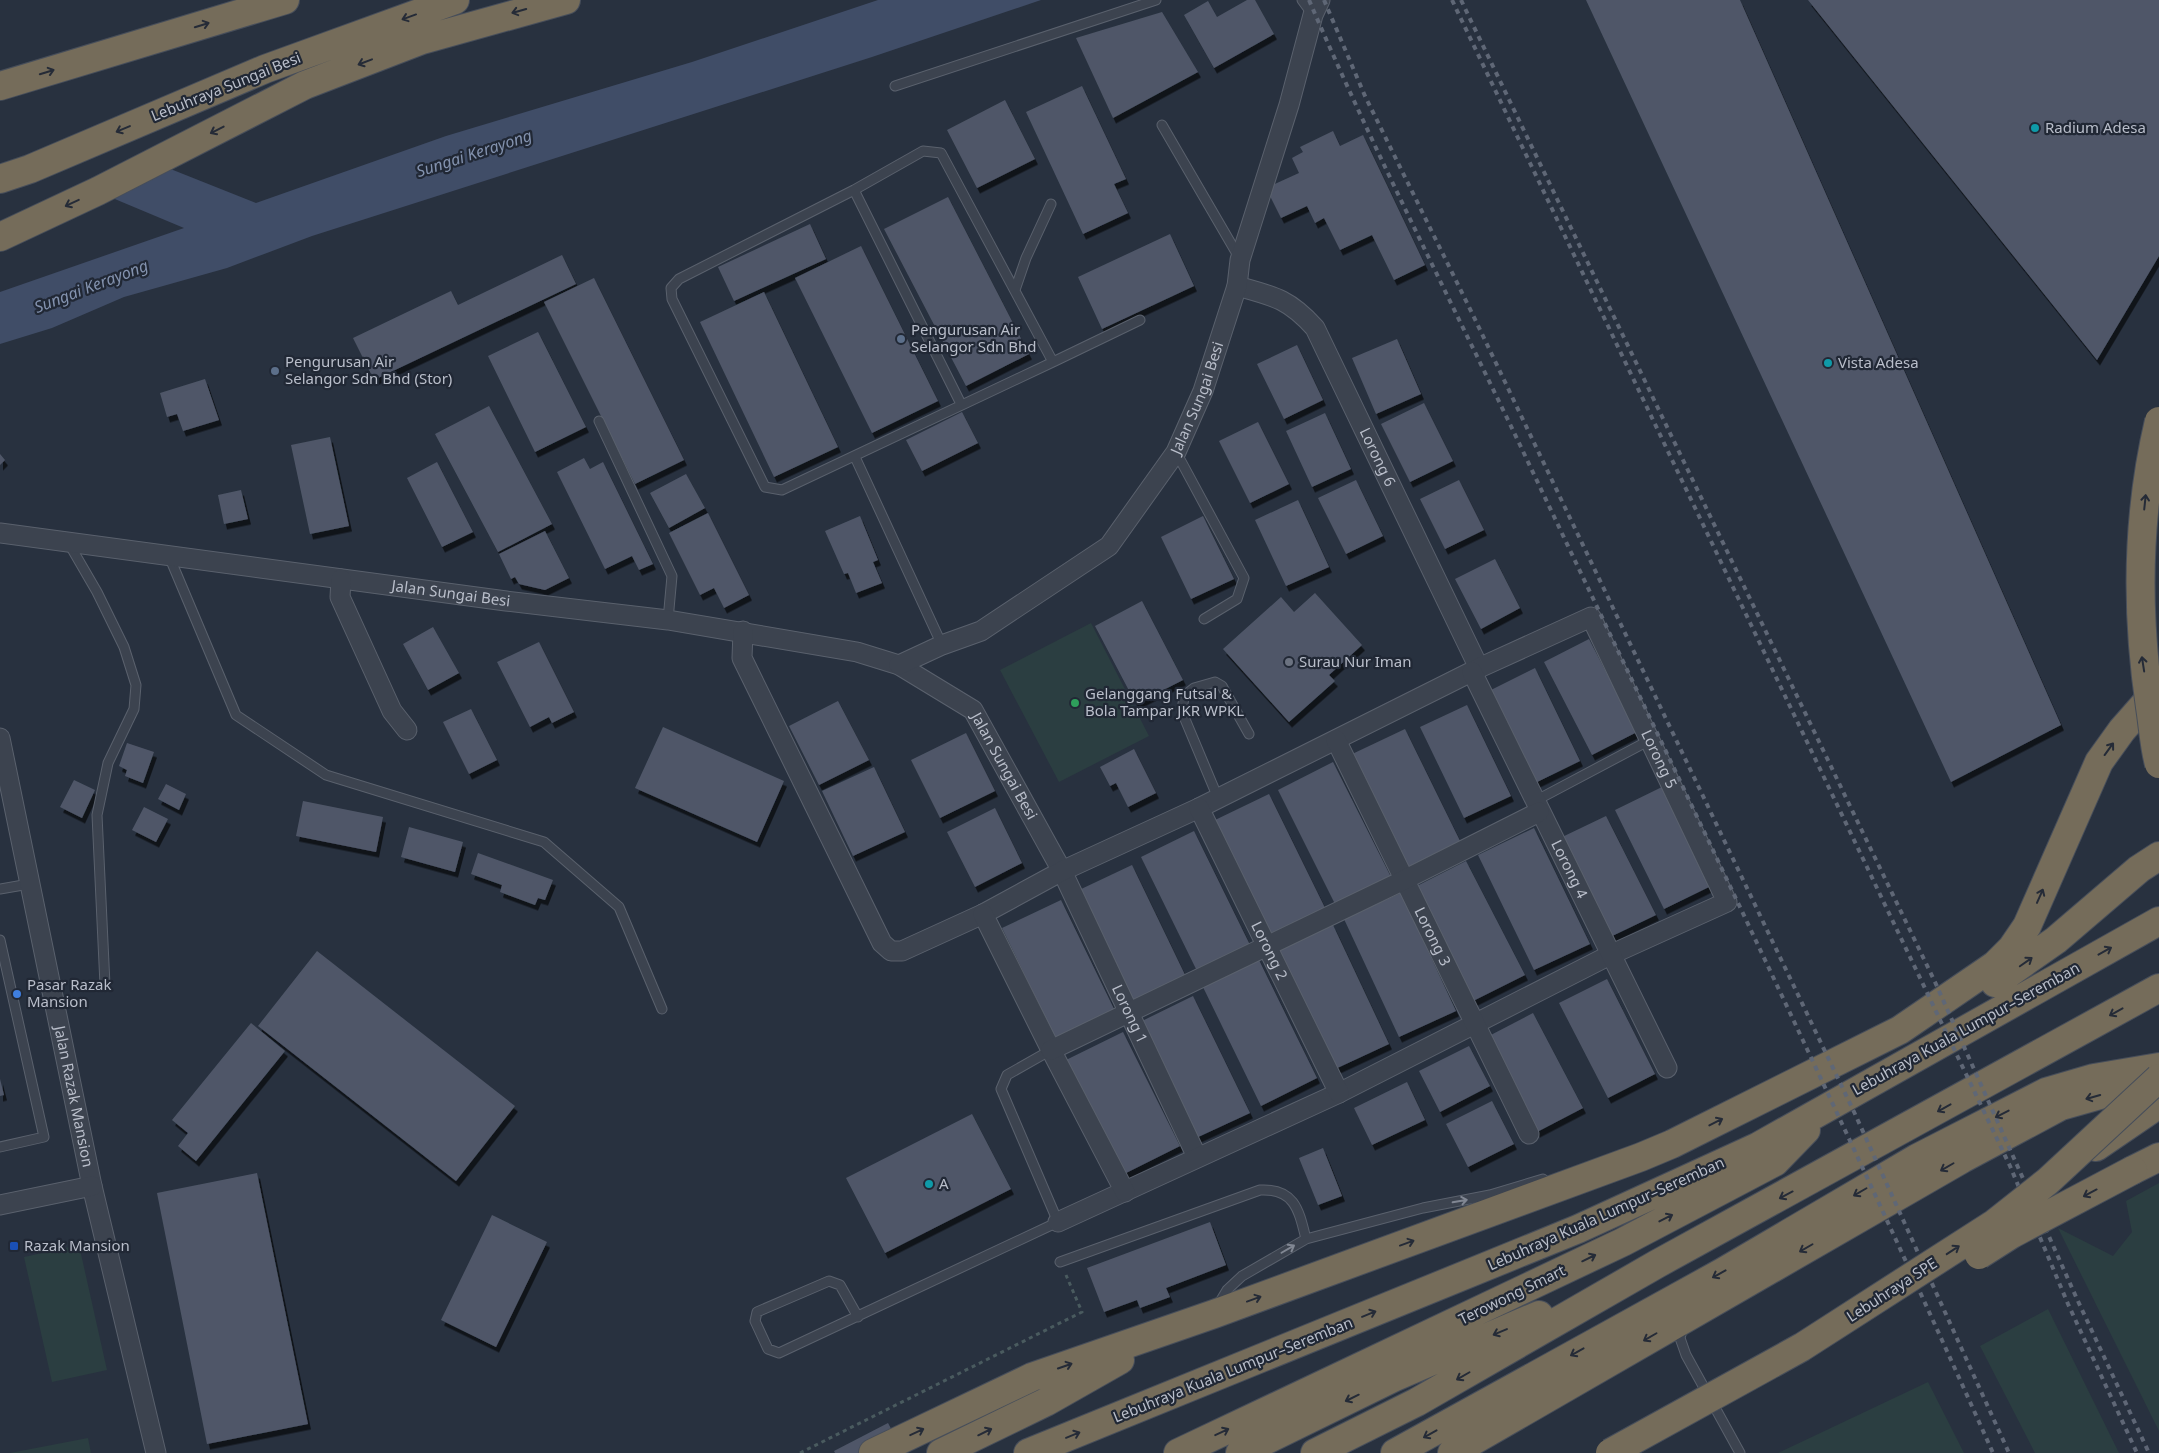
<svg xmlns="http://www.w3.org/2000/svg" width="2159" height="1453" font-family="'Noto Sans',sans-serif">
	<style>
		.green { fill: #2b3e41 }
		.water { fill: #404d67 }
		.building { fill: #4f5768; filter: url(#shadow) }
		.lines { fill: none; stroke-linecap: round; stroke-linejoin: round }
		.service-casing { stroke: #5a616d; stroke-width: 11 }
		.minor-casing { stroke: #5a616d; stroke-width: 21 }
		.motorway-casing { stroke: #474e5a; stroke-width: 30 }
		.path { stroke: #4a5b5f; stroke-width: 3; stroke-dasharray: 4 4; stroke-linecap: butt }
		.service { stroke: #3c434f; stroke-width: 9 }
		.minor { stroke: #3c434f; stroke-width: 19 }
		.motorway { stroke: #756c5a; stroke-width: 28 }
		.rail { stroke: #5f6776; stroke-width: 4; stroke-dasharray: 5 5; stroke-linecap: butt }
		.motorway-bridge-casing { stroke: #474e5a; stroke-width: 30; stroke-linecap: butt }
		.motorway-bridge { stroke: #756c5a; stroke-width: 28 }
		.oneway { stroke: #252b37 }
		.oneway2 { stroke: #818793 }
		.culture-dot { fill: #0f9aa8; stroke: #212835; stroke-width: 2 }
		.service-dot { fill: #5c6f8a; stroke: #212835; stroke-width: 2 }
		.worship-dot { fill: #6b7280; stroke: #212835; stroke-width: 2 }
		.leisure-dot { fill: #2e9e5b; stroke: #212835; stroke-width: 2 }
		.shop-dot { fill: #3f7fe0; stroke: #212835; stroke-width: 2 }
		.transit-dot { fill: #1a4fb4; stroke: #212835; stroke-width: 2 }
		.labels { text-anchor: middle; stroke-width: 4.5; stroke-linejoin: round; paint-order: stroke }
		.street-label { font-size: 15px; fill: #b9beca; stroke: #212835 }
		.poi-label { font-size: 15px; fill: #b9beca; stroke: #212835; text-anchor: start }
		.water-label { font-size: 16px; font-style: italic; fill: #8392ae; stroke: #212835 }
	</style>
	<defs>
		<filter id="shadow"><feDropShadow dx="3" dy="5.5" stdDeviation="0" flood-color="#0009"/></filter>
	</defs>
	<rect width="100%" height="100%" fill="#28313f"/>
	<path class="green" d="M1091 623 1149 736 1059 782 1000 670Z
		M2159 1183V1431L2058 1228 2113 1256 2132 1232 2126 1201Z
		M79 1245 107 1370 52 1382 24 1257Z
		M2048 1309 2119 1453H2035L1980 1346Z
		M1928 1382 1964 1453H1778Z
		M88 1438 91 1453H10Z"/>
	<path class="water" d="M878 0H1041L872 57 312 236 227 268 124 297 52 328 0 344V292L184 228 110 197 163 166 256 203 446 136 692 62Z"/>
	<path class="building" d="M1247 0H1255L1274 34 1214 68 1184 15 1208 1 1217 17Z
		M1586 0H1740L2061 725 1951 782Z
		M1808 0H2159V256L2097 360Z
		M1162 12 1198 72 1113 118 1076 38Z
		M1082 86 1126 179 1114 184 1128 213 1083 234 1026 112Z
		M1005 100 1035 159 977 188 947 130Z
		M1333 131 1340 146 1363 135 1425 265 1394 280 1372 235 1340 250 1324 218 1315 223 1307 206 1281 218 1266 188 1299 173 1292 158 1303 152 1300 147Z
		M948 197 1029 354 966 386 884 229Z
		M810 224 826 259 734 301 718 267Z
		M1170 234 1194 286 1102 329 1078 277Z
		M861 246 938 401 872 433 795 278Z
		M562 255 576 284 374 380 353 338 451 291 458 305Z
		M594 278 684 460 635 484 544 302Z
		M764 292 838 447 774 477 700 322Z
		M538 332 586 427 535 452 488 356Z
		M1397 339 1421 394 1376 414 1352 358Z
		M1297 345 1323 400 1284 419 1257 364Z
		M205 379 219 420 183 431 177 414 167 417 160 393Z
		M1424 403 1453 461 1410 482 1381 424Z
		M489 406 552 524 498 552 435 434Z
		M962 412 978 443 922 471 906 440Z
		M1325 413 1351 469 1312 487 1286 431Z
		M1258 422 1289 484 1250 503 1219 441Z
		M330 437 349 526 310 534 291 445Z
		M0 454 5 460 0 465Z
		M584 458 590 469 603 462 653 564 639 570 632 556 605 569 557 472Z
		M437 462 473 532 442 547 407 478Z
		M686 474 705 508 669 528 650 493Z
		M1356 480 1383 536 1346 554 1318 498Z
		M1459 480 1484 530 1445 549 1420 499Z
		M241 490 248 519 224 524 218 495Z
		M1298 500 1329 567 1286 586 1255 520Z
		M708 513 749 595 724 608 714 588 700 595 669 533Z
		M860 516 878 560 873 562 882 583 856 593 848 573 844 574 825 531Z
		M1203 516 1234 579 1191 599 1161 537Z
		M545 531 569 578 545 590 519 584 515 577 511 579 499 554Z
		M1495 559 1520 608 1481 629 1455 579Z
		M1315 593 1362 645 1329 675 1335 681 1289 722 1223 649 1281 597 1294 612Z
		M1142 601 1183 680 1136 704 1095 626Z
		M433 627 459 673 428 690 403 644Z
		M1589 639 1637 732 1592 755 1544 662Z
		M539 642 574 712 552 723 549 717 530 727 497 662Z
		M1535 668 1580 761 1533 784 1487 692Z
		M838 701 869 760 819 785 789 726Z
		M1467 705 1511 796 1464 818 1420 727Z
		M471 709 497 760 469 774 443 722Z
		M663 727 784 781 757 842 635 788Z
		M1405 729 1462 845 1406 872 1348 756Z
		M966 733 995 791 940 818 911 760Z
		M127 743 154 752 143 783 125 776 127 770 119 766Z
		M1134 749 1156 793 1128 807 1116 783 1110 786 1100 767Z
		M1333 762 1392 879 1336 906 1278 790Z
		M874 767 905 832 853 856 822 791Z
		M74 780 95 790 82 818 60 807Z
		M166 784 186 794 179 810 158 799Z
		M1662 787 1711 886 1664 909 1615 810Z
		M1269 794 1327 912 1271 939 1213 821Z
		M303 801 383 817 376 852 296 836Z
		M144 807 168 819 156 842 132 830Z
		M995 808 1022 863 975 887 947 832Z
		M1606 816 1656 915 1608 938 1558 839Z
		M409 827 463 842 455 872 401 857Z
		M1534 828 1590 944 1534 970 1478 855Z
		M1194 831 1250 945 1197 971 1141 857Z
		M478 853 553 880 545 900 538 898 535 905 500 892 502 885 471 874Z
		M1466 861 1525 975 1469 1003 1411 889Z
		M1132 865 1187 979 1132 1005 1077 891Z
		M1401 893 1456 1011 1399 1037 1344 919Z
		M1061 900 1116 1013 1057 1041 1002 928Z
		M1333 925 1389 1044 1333 1070 1276 952Z
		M317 951 515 1106 456 1181 258 1026Z
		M1258 958 1317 1078 1261 1106 1202 985Z
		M1607 979 1655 1074 1608 1098 1559 1003Z
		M1193 996 1250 1113 1196 1138 1140 1022Z
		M1533 1013 1583 1108 1537 1132 1487 1037Z
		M251 1023 285 1051 196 1161 178 1146 188 1133 172 1120Z
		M1123 1032 1180 1146 1124 1174 1066 1060Z
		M1469 1046 1490 1086 1440 1112 1419 1071Z
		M0 1079 4 1095 0 1096Z
		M1407 1082 1425 1120 1372 1145 1354 1108Z
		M1492 1101 1514 1144 1468 1167 1446 1124Z
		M972 1114 1011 1189 885 1253 846 1178Z
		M1323 1148 1342 1196 1318 1205 1299 1158Z
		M257 1173 308 1424 207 1444 157 1193Z
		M492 1215 547 1242 496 1347 441 1320Z
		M1210 1222 1226 1265 1166 1288 1170 1297 1140 1308 1137 1300 1104 1312 1087 1268Z
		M888 1423 904 1453H835L834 1451Z"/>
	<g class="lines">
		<g class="service-casing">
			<path id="service" d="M1302 0 1313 15
				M895 86 1156 0
				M1162 125 1240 259
				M923 151 941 153 1053 362 782 490 765 487 672 299 671 288 679 279 854 190Z
				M854 190 961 404
				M1015 290 1026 258 1051 204
				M1053 362 1140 320
				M599 421 672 576 668 620
				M1176 452 1244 578 1237 599 1204 619
				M855 457 942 645
				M68 542 97 592 124 647 136 685 134 709 108 763 97 815 105 985
				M169 556 236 715 326 775 544 842 619 907 662 1009
				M1218 798 1182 712 1184 696 1194 688 1215 682 1222 686 1249 734
				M1535 801 1650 740
				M0 889 29 884
				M0 940 44 1137 0 1147
				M1060 1262 1260 1190C1295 1188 1299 1211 1306 1239
				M1218 1305 1227 1290 1242 1276 1306 1239 1423 1208 1490 1195 1543 1179
				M858 1317 840 1285 829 1281 757 1312 755 1321 768 1349 779 1353 1058 1222 1001 1089 1007 1075 1051 1050
				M1683 1327 1680 1338 1686 1355 1740 1453"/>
		</g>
		<g class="minor-casing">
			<g id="minor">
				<path id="s1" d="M1237 286C1274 296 1289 299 1315 328L1479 668"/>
				<path id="s2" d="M0 533 506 601 668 620 857 652 899 665 973 710 1062 871 1197 1157"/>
				<path d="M341 579 340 597 392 711 407 730"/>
				<path id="s3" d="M743 631 742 658 882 943 891 951H902L983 914 1062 871 1199 808 1479 668 1591 617 1727 902 1610 955 1339 1093 1058 1222"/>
				<path id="s4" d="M899 665 942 645 981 631 1109 546 1176 452 1203 391 1237 286 1240 260 1289 105 1313 15 1320 0"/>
				<path id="s5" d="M1472 672 1667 1068"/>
				<path id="s6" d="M0 738 92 1186 156 1453"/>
				<path id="s7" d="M1336 740 1529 1134"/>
				<path id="s8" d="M1199 808 1339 1093"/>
				<path d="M983 914 1051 1050 1125 1192"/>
				<path d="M1051 1050 1404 880 1539 812"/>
				<path d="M0 1205 92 1186"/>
			</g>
		</g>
		<g class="motorway-casing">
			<path id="motorway" d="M0 86 285 0
				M0 179 30 169 265 69 455 0
				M0 237 98 191 305 85 422 40 566 0
				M1995 983 2056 940 2139 869 2159 856
				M2096 1147 2159 1104
				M2133 1170 2159 1157
				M873 1453 1032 1377 1214 1314 1641 1157 1672 1144 1900 1030 1995 965 2012 948 2027 926 2099 762 2122 730 2159 688
				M941 1453 1046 1402 1120 1360
				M1028 1453 1578 1229 1757 1147 2159 921
				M1178 1453 1623 1242 1775 1162 1806 1130
				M1240 1453 1393 1378 1539 1315
				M1315 1453 1417 1402 1657 1264 2159 988
				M1395 1453 1721 1273 1917 1158 2046 1092 2094 1078 2159 1067
				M1452 1453 1962 1159 2061 1106 2107 1093 2159 1092"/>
		</g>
		<path class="path" d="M800 1453 1082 1312 1066 1275"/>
		<use href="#service" class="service"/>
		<use href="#minor" class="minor"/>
		<use href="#motorway" class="motorway"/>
		<path class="rail" d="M1309 0C1374 151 1449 297 1520 445 1679 780 1841 1114 1993 1453
			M1324 0 1365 96 1472 313 1855 1114 2009 1453
			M1452 0 2010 1166 2068 1304 2137 1453
			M1461 0 1935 982 2077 1299 2149 1453"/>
		<g class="motorway-bridge-casing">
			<path id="motorway-bridge" d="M2159 421C2137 514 2136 613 2150 707 2153 726 2154 746 2159 764
				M1979 1255 2012 1234 2133 1170
				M1610 1453 1802 1347 1995 1223 2048 1181 2159 1078"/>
		</g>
		<use href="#motorway-bridge" class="motorway-bridge"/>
	</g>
	<defs><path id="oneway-shaft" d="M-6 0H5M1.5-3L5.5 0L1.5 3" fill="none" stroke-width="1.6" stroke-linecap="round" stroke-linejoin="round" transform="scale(1.25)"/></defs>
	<g class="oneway">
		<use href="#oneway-shaft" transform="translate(519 11) rotate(164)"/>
		<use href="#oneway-shaft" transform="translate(409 17) rotate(160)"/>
		<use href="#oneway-shaft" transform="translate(202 25) rotate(-17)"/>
		<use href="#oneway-shaft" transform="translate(365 62) rotate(159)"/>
		<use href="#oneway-shaft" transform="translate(47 72) rotate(-17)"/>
		<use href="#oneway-shaft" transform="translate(123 129) rotate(157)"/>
		<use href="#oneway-shaft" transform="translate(217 130) rotate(153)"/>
		<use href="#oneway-shaft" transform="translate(72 203) rotate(155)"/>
		<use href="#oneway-shaft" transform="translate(2145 502) rotate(-84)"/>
		<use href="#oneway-shaft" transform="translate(2143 664) rotate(-99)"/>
		<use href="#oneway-shaft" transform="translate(2109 749) rotate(-54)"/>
		<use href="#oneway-shaft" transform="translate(2040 896) rotate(-66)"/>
		<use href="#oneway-shaft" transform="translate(2105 951) rotate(-29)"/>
		<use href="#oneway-shaft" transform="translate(2026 962) rotate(-35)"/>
		<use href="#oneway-shaft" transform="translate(2116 1012) rotate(151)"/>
		<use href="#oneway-shaft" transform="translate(2093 1097) rotate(164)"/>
		<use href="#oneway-shaft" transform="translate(1944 1108) rotate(151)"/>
		<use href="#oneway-shaft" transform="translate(2002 1114) rotate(153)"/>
		<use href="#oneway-shaft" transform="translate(1716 1122) rotate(-27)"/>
		<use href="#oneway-shaft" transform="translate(1947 1167) rotate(150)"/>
		<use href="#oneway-shaft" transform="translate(1860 1192) rotate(150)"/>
		<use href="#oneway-shaft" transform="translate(2090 1193) rotate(152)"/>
		<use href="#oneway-shaft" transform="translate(1786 1195) rotate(152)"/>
		<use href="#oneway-shaft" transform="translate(1666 1218) rotate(-27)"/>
		<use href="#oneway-shaft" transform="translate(1407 1243) rotate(-20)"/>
		<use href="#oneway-shaft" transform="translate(1806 1248) rotate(150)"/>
		<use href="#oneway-shaft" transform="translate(1953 1250) rotate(-33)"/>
		<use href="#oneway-shaft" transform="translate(1589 1258) rotate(-26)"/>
		<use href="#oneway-shaft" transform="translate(1719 1274) rotate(151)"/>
		<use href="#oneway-shaft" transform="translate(1254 1299) rotate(-20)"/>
		<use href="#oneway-shaft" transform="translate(1369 1314) rotate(-22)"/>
		<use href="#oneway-shaft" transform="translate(1500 1332) rotate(157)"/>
		<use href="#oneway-shaft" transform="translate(1650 1337) rotate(150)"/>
		<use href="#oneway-shaft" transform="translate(1577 1352) rotate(151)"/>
		<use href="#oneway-shaft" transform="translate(1065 1366) rotate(-19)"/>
		<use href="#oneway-shaft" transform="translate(1463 1376) rotate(150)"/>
		<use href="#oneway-shaft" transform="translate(1352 1398) rotate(154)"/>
		<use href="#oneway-shaft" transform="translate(917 1432) rotate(-25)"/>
		<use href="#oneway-shaft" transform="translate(985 1432) rotate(-26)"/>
		<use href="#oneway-shaft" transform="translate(1222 1432) rotate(-25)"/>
		<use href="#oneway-shaft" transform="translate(1430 1434) rotate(151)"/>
		<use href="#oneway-shaft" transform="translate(1073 1435) rotate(-22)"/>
	</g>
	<g class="oneway2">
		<use href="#oneway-shaft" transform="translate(1460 1201) rotate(-10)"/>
		<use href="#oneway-shaft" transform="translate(1288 1249) rotate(-30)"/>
	</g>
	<g class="culture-dot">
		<circle cx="2035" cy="128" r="5"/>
		<circle cx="1828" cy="363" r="5"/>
		<circle cx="929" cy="1184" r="5"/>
	</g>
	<g class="service-dot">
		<circle cx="901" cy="339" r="5"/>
		<circle cx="275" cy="371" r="5"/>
	</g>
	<circle class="worship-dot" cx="1289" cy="662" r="5"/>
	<circle class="leisure-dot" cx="1075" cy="703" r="5"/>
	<circle class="shop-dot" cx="17" cy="994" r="5"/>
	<rect class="transit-dot" x="9" y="1241" width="10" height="10" rx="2.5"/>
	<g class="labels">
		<g class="street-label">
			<text transform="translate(226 87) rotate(-22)" y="5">Lebuhraya Sungai Besi</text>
			<text dy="5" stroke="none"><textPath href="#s4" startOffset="416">Jalan Sungai Besi</textPath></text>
			<text dy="5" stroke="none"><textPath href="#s1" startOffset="234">Lorong 6</textPath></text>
			<text dy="5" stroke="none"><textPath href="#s2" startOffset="455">Jalan Sungai Besi</textPath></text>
			<text dy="5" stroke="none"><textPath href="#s3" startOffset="1291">Lorong 5</textPath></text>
			<text dy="5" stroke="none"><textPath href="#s2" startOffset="1060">Jalan Sungai Besi</textPath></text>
			<text dy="5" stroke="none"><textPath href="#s5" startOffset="220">Lorong 4</textPath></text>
			<text dy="5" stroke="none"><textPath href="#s7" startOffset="219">Lorong 3</textPath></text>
			<text dy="5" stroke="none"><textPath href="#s8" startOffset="159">Lorong 2</textPath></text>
			<text dy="5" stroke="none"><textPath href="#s2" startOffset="1338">Lorong 1</textPath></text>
			<text transform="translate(1966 1029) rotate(-29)" y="5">Lebuhraya Kuala Lumpur–Seremban</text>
			<text dy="5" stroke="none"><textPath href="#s6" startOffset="366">Jalan Razak Mansion</textPath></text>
			<text transform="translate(1606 1214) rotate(-24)" y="5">Lebuhraya Kuala Lumpur–Seremban</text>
			<text transform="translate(1892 1290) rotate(-33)" y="5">Lebuhraya SPE</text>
			<text transform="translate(1512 1295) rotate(-26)" y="5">Terowong Smart</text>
			<text transform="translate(1233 1370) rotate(-22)" y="5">Lebuhraya Kuala Lumpur–Seremban</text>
		</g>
		<g class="poi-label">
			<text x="2045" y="133">Radium Adesa</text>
			<text x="911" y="335">Pengurusan Air<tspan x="911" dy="17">Selangor Sdn Bhd</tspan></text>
			<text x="285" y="367">Pengurusan Air<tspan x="285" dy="17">Selangor Sdn Bhd (Stor)</tspan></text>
			<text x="1838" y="368">Vista Adesa</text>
			<text x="1299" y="667">Surau Nur Iman</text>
			<text x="1085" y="699">Gelanggang Futsal &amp;<tspan x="1085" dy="17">Bola Tampar JKR WPKL</tspan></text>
			<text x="27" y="990">Pasar Razak<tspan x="27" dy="17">Mansion</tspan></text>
			<text x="939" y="1189">A</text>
			<text x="24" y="1251">Razak Mansion</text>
		</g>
		<g class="water-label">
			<text transform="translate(474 153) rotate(-18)" y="6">Sungai Kerayong</text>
			<text transform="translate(91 286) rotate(-21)" y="6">Sungai Kerayong</text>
		</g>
	</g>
</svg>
